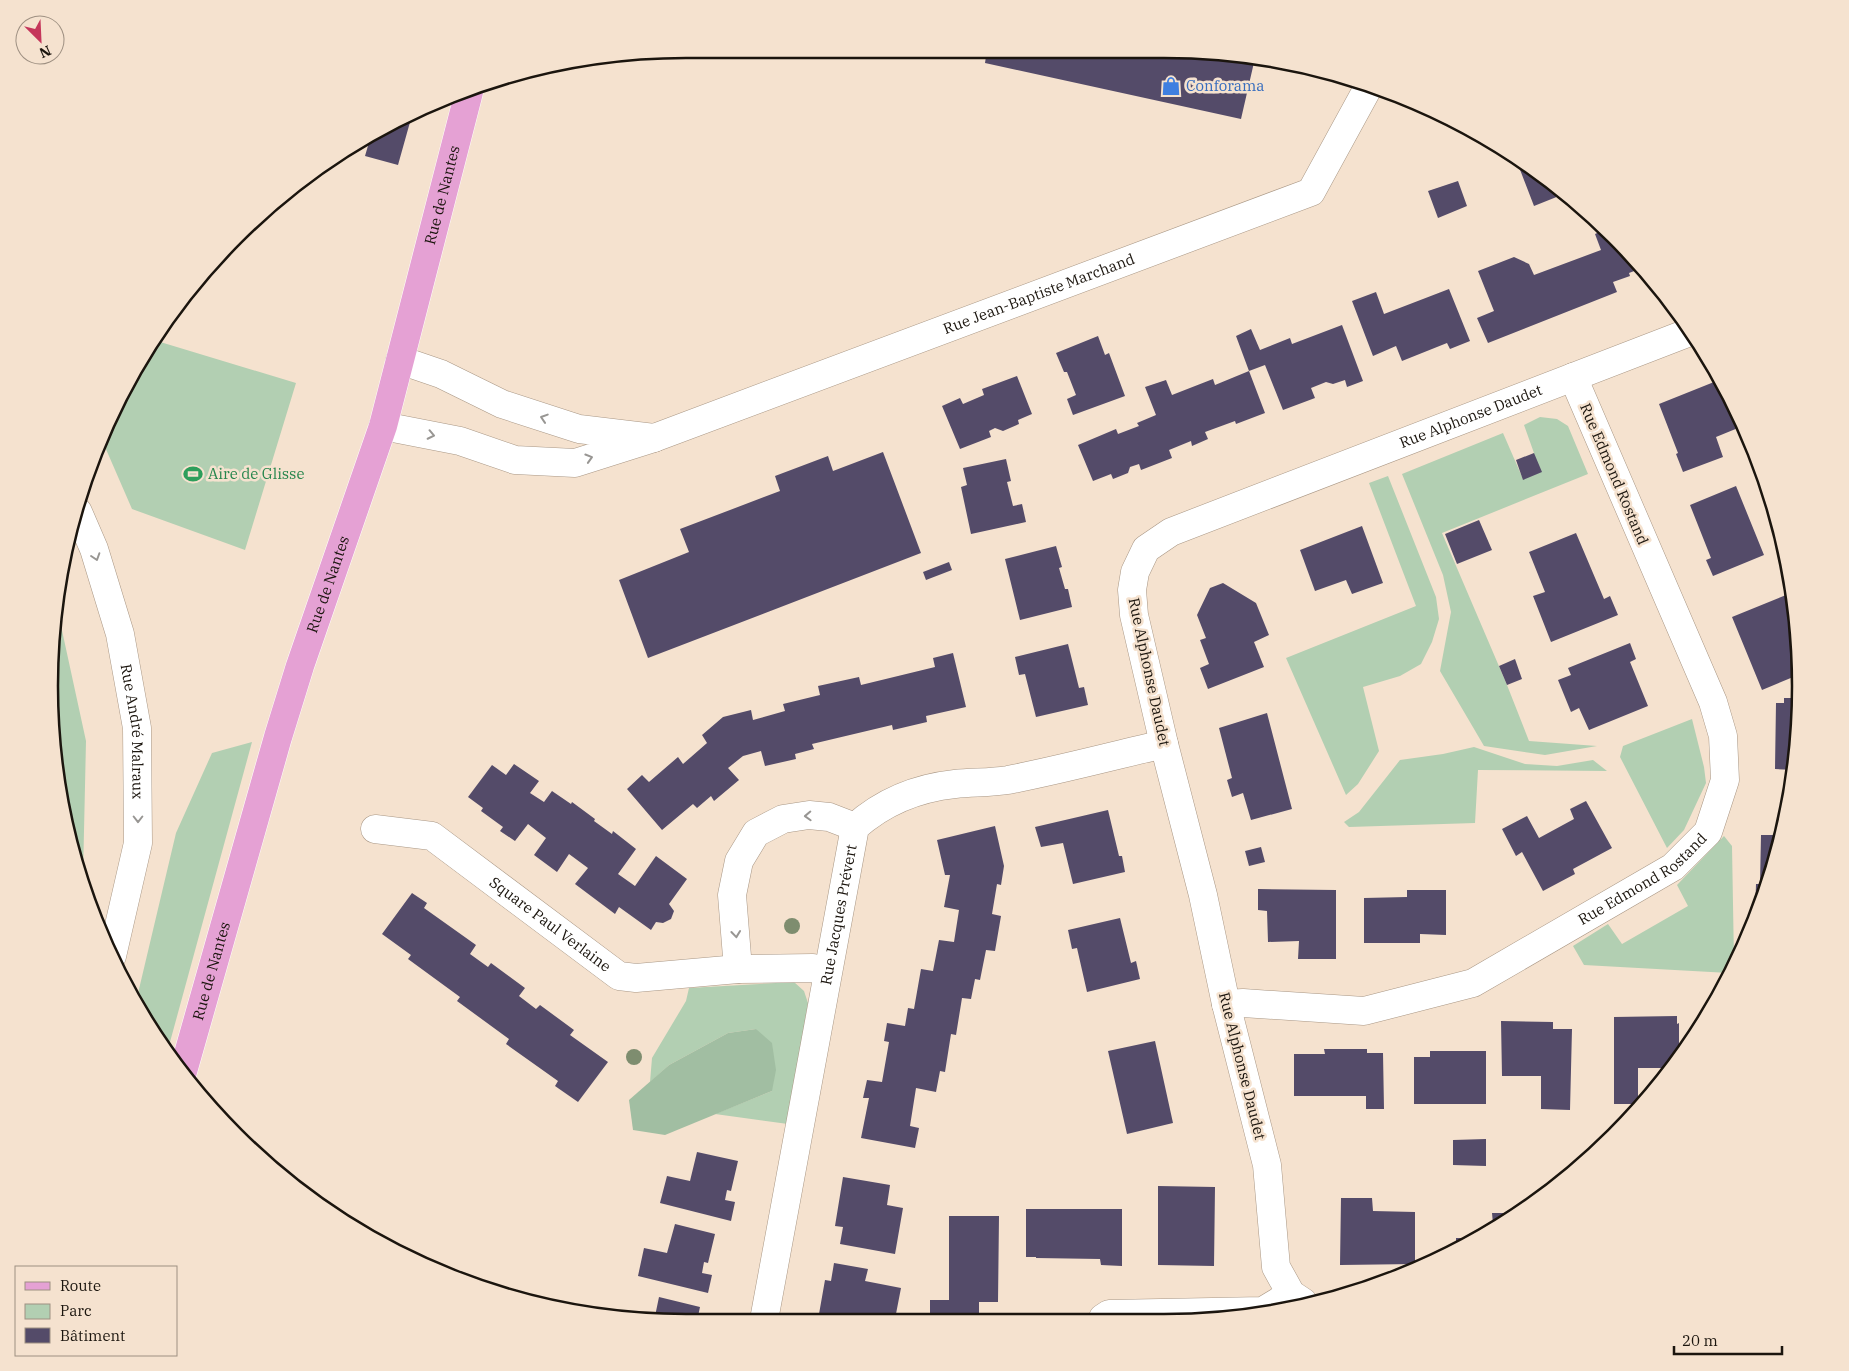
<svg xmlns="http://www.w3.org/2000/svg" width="1849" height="1371" font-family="'IBM Plex Serif',serif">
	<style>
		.green { fill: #b2cfb2 }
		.forest { fill: #a1bea2 }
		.building { fill: #544b69 }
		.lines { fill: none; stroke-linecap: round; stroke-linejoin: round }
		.minor-casing { stroke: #a99785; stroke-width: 29 }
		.major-casing { stroke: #fff; stroke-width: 29 }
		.minor { stroke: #fff; stroke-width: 28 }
		.major { stroke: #e5a1d4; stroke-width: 28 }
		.tree { fill: #7e8d6f }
		.oneway { stroke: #989693 }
		.labels { text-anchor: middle; stroke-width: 5; stroke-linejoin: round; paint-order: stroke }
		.shop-label { font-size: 15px; fill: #366cbe; stroke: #f5e2cf; text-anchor: start }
		.street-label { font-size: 15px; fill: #1b150e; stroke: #f5e2cf }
		.leisure-label { font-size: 15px; fill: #27864d; stroke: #f5e2cf; text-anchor: start }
		.rim { fill: none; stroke: #1b150e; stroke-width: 2.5 }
	</style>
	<rect width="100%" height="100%" fill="#f5e2cf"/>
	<path class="green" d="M157 341 296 383 245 550 132 509 102 440 115 404Z
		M1540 417 1557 419 1568 426 1588 474 1442 533 1507 685 1529 741 1597 746 1545 755 1484 746 1440 671 1451 612 1443 575 1402 474 1503 433 1523 479 1534 453 1524 425Z
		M1388 476 1436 597 1439 619 1432 642 1421 664 1400 676 1363 687 1379 751 1358 784 1346 795 1286 658 1416 606 1369 483Z
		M58 612 86 741 83 876 81 881 50 727Z
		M1692 719 1704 767 1706 783 1684 830 1667 848 1620 757 1623 746Z
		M252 742 167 1053 135 1006 176 833 212 753Z
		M1474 747 1525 764 1557 766 1593 760 1607 771 1478 770 1475 823 1349 827 1344 822 1359 812 1400 760 1443 754Z
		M1724 836 1732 846 1734 962 1729 973 1584 965 1573 946 1608 924 1622 944 1688 906 1677 885Z
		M794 982 804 991 808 1003 788 1124 715 1114 772 1091 756 1029 728 1033 669 1065 650 1082 652 1058 686 1001 689 988Z"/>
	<path class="forest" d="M756 1029 772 1043 776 1070 772 1091 665 1135 633 1130 629 1100 669 1065 728 1033Z"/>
	<path class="building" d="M987 50H1205L1255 58 1241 119 985 63Z
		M412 115 398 165 365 156 372 132Z
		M1514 154 1517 156 1564 194 1534 206Z
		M1458 181 1467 206 1438 218 1428 191Z
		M1606 229 1642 268 1629 273 1630 276 1613 282 1617 292 1488 343 1477 318 1494 311 1478 271 1514 257 1529 264 1534 275 1601 250 1595 234Z
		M1449 289 1470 341 1450 349 1447 343 1402 361 1396 346 1373 356 1352 301 1376 292 1384 314Z
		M1342 325 1363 381 1347 387 1345 380 1333 384 1326 382 1311 388 1315 398 1283 410 1265 365 1249 371 1236 336 1251 329 1260 350 1290 338 1292 344Z
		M1098 336 1105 355 1109 353 1125 396 1073 415 1067 399 1076 395 1067 372H1064L1056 353Z
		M1249 371 1265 413 1236 424 1235 421 1205 432 1208 439 1192 446 1191 441 1169 450 1172 458 1141 470 1139 464 1130 467 1128 473 1113 479 1111 474 1093 481 1078 445 1116 429 1118 434 1139 426 1137 423 1156 415 1145 387 1166 380 1172 395 1213 379 1215 385Z
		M1017 376 1032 414 1018 420 1019 424 1003 431 995 428 989 431 991 437 960 449 942 406 960 398 963 404 984 395 982 389Z
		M1719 380 1738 428 1716 437 1723 457 1683 472 1676 454 1678 453 1659 404Z
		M883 452 921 553 648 658 619 580 689 552 680 529 780 491 775 476 828 456 833 471Z
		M1534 453 1542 472 1523 480 1516 460Z
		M1006 459 1011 481 1007 482 1013 506 1022 504 1026 522 971 534 961 487 967 485 963 468Z
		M1736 486 1764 555 1713 576 1706 560 1711 558 1690 505Z
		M1479 520 1492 550 1457 564 1445 534Z
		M1362 526 1383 583 1352 594 1346 580 1315 591 1300 550Z
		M1576 533 1604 599 1610 596 1618 615 1551 642 1533 596 1545 592 1529 552Z
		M1056 546 1062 567 1059 568 1065 589H1068L1072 607 1020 620 1005 559Z
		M949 562 952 570 926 580 923 572Z
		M1223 583 1256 603 1269 635 1254 642 1264 667 1208 689 1200 668 1209 664 1200 640 1206 638 1197 615 1210 588Z
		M1786 595 1794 615 1799 644 1798 675 1762 690 1732 617Z
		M1630 643 1636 659 1630 662 1648 706 1589 730 1579 708 1571 712 1558 680 1571 675 1568 668Z
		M1068 644 1079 688 1084 687 1088 705 1036 717 1025 674 1019 675 1015 657Z
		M953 653 966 707 926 716 927 722 893 730 892 725 812 744 814 749 795 754 796 759 765 766 761 751 743 756 728 768 739 780 714 801 711 796 697 808 693 804 662 830 627 789 642 775 649 782 678 757 683 764 707 743 702 735 723 717 751 710 753 720 785 711 783 704 820 695 818 686 859 677 861 685 935 667 933 658Z
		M1515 659 1522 679 1507 685 1499 666Z
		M1784 698H1797L1795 770 1775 769 1776 703H1784Z
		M1267 713 1292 809 1251 820 1243 793 1232 797 1227 780 1232 778 1219 728Z
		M514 764 539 781 530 793 544 802 552 791 571 804 572 802 595 819 594 821 612 834 613 831 636 849 618 874 635 886 656 856 687 879 669 904 674 911 671 919 663 923 656 922 651 930 619 907 615 914 575 884 588 868 569 854 557 872 534 855 546 838 528 824 515 841 500 831 503 827 481 811 483 808 468 797 492 765 506 775Z
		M1586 801 1612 848 1573 869 1575 874 1543 891 1522 852 1516 856 1502 829 1527 816 1539 838 1574 819 1570 809Z
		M1108 810 1119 856H1122L1125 872 1073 884 1063 843 1041 847 1035 827Z
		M995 826 1004 866 1001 885 997 884 992 914 1001 916 995 951 986 950 980 980 975 979 971 999 962 998 956 1035 951 1034 945 1072 940 1071 936 1092 916 1088 910 1126 919 1128 915 1148 861 1138 869 1098H863L867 1080 882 1082 889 1042 884 1041 887 1023 905 1026 908 1008 914 1009 921 969 933 971 939 940 954 942 959 910 944 907 950 875H945L937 840Z
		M1761 835H1779L1766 890 1755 916 1756 884H1760Z
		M1261 847 1265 862 1249 866 1245 851Z
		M1258 889 1336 890V959H1298L1299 941 1268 942 1267 911 1258 910Z
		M1407 890H1446V935L1420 934V943H1364V898L1407 897Z
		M412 893 427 903 424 908 476 945 470 954 488 967 491 963 525 988 519 996 536 1009 540 1005 574 1030 570 1035 608 1062 578 1102 555 1086 558 1081 506 1044 509 1039 457 1001 460 997 408 959 411 955 382 934Z
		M1120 918 1131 963 1136 961 1140 979 1087 992 1077 948 1072 949 1068 930Z
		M1677 1016V1024L1679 1023V1054L1669 1068H1638V1104H1614V1017Z
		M1501 1021 1553 1022V1029H1572L1570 1110 1541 1109V1076H1502Z
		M1155 1041 1173 1123 1127 1134 1108 1051Z
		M1324 1049H1367V1053H1383L1384 1109H1366V1096H1294V1054H1325Z
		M1430 1051H1486V1104H1414V1057H1430Z
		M1486 1139V1166L1453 1165V1140Z
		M697 1152 738 1161 731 1191 727 1190 725 1200 735 1202 731 1221 660 1203 667 1176 690 1181Z
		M843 1177 890 1185 887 1205 903 1208 895 1254 840 1244 843 1227 835 1226Z
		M1158 1186 1215 1187 1214 1266 1158 1265Z
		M1341 1198H1372L1373 1211 1415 1212V1264L1340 1265Z
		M1026 1209H1122V1266L1101 1265 1100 1259 1036 1258V1257H1026Z
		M1492 1213H1513L1493 1224Z
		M949 1216H999L998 1302H979V1319H930V1300H949Z
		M675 1224 715 1234 708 1263 704 1262 702 1273 712 1275 708 1293 638 1276 644 1248 667 1253Z
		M1456 1238H1470L1456 1245Z
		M834 1263 868 1269 865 1281 901 1288 895 1319 824 1320V1315L819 1314 825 1280 831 1281Z
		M659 1297 700 1307 697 1321H654Z"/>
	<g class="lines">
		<g class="minor-casing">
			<g id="minor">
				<path d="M383 426 460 441 515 460 575 463 654 438 579 429 502 404 441 374 400 360"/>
				<path id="s1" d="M654 438 1311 192 1369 86"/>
				<path id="s2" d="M78 512 94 549 120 634 137 728 138 843 112 956"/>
				<path id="s3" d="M375 829 432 836 619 976 636 978 738 969 813 968 827 973"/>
				<path d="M738 969 732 895 739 861 756 833 783 819 809 815 829 817 855 827"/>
				<path id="s4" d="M1226 1004 1243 1003 1364 1011 1473 983 1673 867 1708 832 1725 780 1723 736 1713 702 1573 377"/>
				<path id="s5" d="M1303 1302 1291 1294 1276 1267 1267 1165 1226 1004 1203 895 1164 744 1134 615 1132 590 1135 572 1146 549 1171 532 1690 332"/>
				<path d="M1103 1318 1109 1314 1263 1311 1291 1294"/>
				<path id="s6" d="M764 1320 855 827C883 802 917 788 955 784 972 782 990 783 1008 780 1060 770 1112 756 1164 744"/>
			</g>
		</g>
		<g class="major-casing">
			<g id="major">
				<path id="s7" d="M182 1075 278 737 300 666 383 426 469 92"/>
			</g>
		</g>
		<use href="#minor" class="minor"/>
		<use href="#major" class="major"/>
	</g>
	<g class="tree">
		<circle cx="792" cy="926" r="8"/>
		<circle cx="634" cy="1057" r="8"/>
	</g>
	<defs><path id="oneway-chevron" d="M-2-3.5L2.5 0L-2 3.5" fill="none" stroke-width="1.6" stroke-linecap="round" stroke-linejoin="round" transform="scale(1.25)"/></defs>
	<g class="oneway">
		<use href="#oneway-chevron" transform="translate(544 418) rotate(-162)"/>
		<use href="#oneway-chevron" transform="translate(431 435) rotate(12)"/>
		<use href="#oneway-chevron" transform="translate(589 458) rotate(-17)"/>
		<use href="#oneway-chevron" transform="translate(96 557) rotate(72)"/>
		<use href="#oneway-chevron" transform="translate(808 816) rotate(178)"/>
		<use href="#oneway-chevron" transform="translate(138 819) rotate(90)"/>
		<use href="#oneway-chevron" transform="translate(736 934) rotate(84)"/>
	</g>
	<defs>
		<g id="shop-bare" transform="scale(1.5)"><path d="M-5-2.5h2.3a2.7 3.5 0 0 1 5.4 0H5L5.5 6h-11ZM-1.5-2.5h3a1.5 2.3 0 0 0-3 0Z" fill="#3f7fe0" stroke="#f5e2cf" stroke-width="2.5" paint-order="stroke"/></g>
		<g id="stadium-bare" transform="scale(1.5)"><path d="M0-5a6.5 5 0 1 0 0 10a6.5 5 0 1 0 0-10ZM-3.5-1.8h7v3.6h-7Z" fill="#2e9e5b" stroke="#f5e2cf" stroke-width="2.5" paint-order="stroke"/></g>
	</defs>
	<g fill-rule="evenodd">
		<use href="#shop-bare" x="1171" y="86"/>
		<use href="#stadium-bare" x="193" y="474"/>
	</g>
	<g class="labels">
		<g class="shop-label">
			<text x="1186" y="91">Conforama</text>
		</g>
		<g class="street-label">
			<text dy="5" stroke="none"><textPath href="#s7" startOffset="918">Rue de Nantes</textPath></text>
			<text dy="5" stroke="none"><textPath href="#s1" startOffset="411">Rue Jean-Baptiste Marchand</textPath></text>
			<text dy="5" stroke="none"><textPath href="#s5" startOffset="1134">Rue Alphonse Daudet</textPath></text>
			<text transform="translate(1614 474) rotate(67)" y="5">Rue Edmond Rostand</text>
			<text dy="5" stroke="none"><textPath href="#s7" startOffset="512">Rue de Nantes</textPath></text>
			<text transform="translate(1149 672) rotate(78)" y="5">Rue Alphonse Daudet</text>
			<text dy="5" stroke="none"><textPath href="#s2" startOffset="228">Rue André Malraux</textPath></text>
			<text dy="5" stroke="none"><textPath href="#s4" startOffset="450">Rue Edmond Rostand</textPath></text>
			<text dy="5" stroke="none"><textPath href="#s6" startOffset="412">Rue Jacques Prévert</textPath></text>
			<text dy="5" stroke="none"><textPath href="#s3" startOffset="205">Square Paul Verlaine</textPath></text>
			<text dy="5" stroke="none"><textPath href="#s7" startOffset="108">Rue de Nantes</textPath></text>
			<text transform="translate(1242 1066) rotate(76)" y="5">Rue Alphonse Daudet</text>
		</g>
		<g class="leisure-label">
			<text x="208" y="479">Aire de Glisse</text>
		</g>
	</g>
	<path d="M0 0H1849V1371H0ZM686 58H1164A628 628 0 0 1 1792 686V686A628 628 0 0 1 1164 1314H686A628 628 0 0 1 58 686V686A628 628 0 0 1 686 58Z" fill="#f5e2cf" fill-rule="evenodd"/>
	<path class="rim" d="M686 58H1164A628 628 0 0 1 1792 686V686A628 628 0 0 1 1164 1314H686A628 628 0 0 1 58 686V686A628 628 0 0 1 686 58Z"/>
	<rect x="15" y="1266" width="162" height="90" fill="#f5e2cf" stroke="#9e9082"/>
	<rect x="25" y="1282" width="25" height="8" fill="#e5a1d4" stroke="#9e9082"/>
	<text x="60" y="1291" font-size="15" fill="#1b150e">Route</text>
	<rect x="25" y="1304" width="25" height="15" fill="#b2cfb2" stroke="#9e9082"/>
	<text x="60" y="1316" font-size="15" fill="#1b150e">Parc</text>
	<rect x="25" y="1328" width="25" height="15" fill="#544b69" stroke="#9e9082"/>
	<text x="60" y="1341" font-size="15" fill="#1b150e">Bâtiment</text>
	<g transform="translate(40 40) rotate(156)"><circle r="24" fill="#f5e2cf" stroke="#9e9082"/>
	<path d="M0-4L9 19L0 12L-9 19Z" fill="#c5365b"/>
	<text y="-8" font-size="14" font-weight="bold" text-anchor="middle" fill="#1b150e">N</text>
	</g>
	<path d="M1674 1346v8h108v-8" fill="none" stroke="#1b150e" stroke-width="2.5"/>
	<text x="1682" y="1346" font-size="15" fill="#1b150e" stroke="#f5e2cf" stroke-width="4" paint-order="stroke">20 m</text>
</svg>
